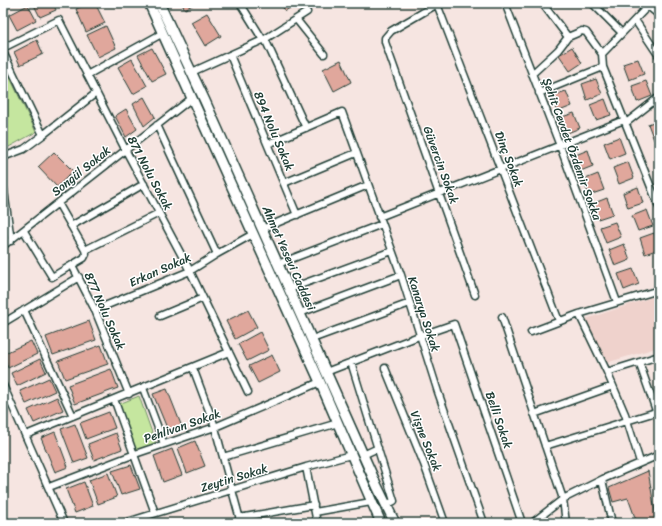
<svg xmlns="http://www.w3.org/2000/svg" width="662" height="526" font-family="Sriracha,sans-serif">
	<style>
		.built { fill: #efd2cc }
		.green { fill: #c5e69f; stroke: #72926a }
		.building { fill: #e0a79c; stroke: #1f3d34 }
		.lines { fill: none; stroke-linecap: round; stroke-linejoin: round }
		.street-casing { stroke: #1f3d34; stroke-width: 9 }
		.secondary-casing { stroke: #1f3d34; stroke-width: 12 }
		.street { stroke: #fff; stroke-width: 6 }
		.secondary { stroke: #fff; stroke-width: 9 }
		.labels { text-anchor: middle; stroke-width: 3; stroke-linejoin: round; paint-order: stroke }
		.street-label { font-size: 12px; fill: #1f3d34; stroke: #fff }
	</style>
	<rect width="100%" height="100%" fill="#f6e5e1"/>
	<filter id="ink" filterUnits="userSpaceOnUse"><feTurbulence type="fractalNoise" baseFrequency=".025" numOctaves="2"/><feDisplacementMap in="SourceGraphic" scale="8" xChannelSelector="R" yChannelSelector="G"/><feConvolveMatrix kernelMatrix="1 2 1 2 8 2 1 2 1" color-interpolation-filters="sRGB"/></filter>
	<g filter="url(#ink)">
		<path class="built" d="M659 295V347L606 363 586 319Z"/>
		<path class="green" d="M3 63 36 132 7 148 4 147 3 146Z
			M139 396 156 444 136 451 119 404Z"/>
		<path class="building" d="M33 3H53L56 10 40 17Z
			M89 3H95L105 23 86 32 76 9Z
			M181 3H196L185 9Z
			M280 3H298L285 11Z
			M28 5 36 20 17 30 9 15Z
			M207 13 221 36 205 46 191 22Z
			M106 26 116 48 98 57 87 35Z
			M37 40 43 54 20 65 14 52Z
			M572 47 582 63 570 71 559 55Z
			M152 48 166 74 152 81 138 55Z
			M132 59 147 86 133 94 118 67Z
			M638 59 644 74 629 80 623 64Z
			M341 60 351 82 334 91 323 69Z
			M596 79 602 94 587 100 582 84Z
			M646 81 652 96 637 102 632 86Z
			M566 91 572 106 557 112 551 96Z
			M144 97 155 117 144 126 133 104Z
			M605 99 611 115 596 120 590 105Z
			M126 109 137 129 126 137 115 116Z
			M574 113 580 128 565 134 559 118Z
			M659 120V138L654 140 648 124Z
			M619 137 625 153 610 159 604 143Z
			M588 150 593 166 578 172 573 156Z
			M54 152 73 171 57 187 38 167Z
			M628 162 634 178 619 184 613 168Z
			M598 174 604 190 589 195 583 180Z
			M638 187 643 203 628 208 623 193Z
			M607 198 613 214 598 219 592 204Z
			M647 210 653 226 638 231 632 216Z
			M615 222 621 237 606 243 600 227Z
			M654 233 659 245V249L645 254 640 238Z
			M624 244 630 260 615 266 609 250Z
			M633 269 639 284 624 290 618 274Z
			M248 310 257 327 235 339 226 321Z
			M89 321 96 340 53 355 46 337Z
			M260 332 269 350 247 361 238 344Z
			M31 341 37 354 8 368 3 354Z
			M101 345 108 364 65 379 58 361Z
			M272 355 280 372 258 383 249 366Z
			M40 359 46 372 17 386 11 373Z
			M111 369 118 388 75 404 68 385Z
			M49 378 55 391 26 404 20 391Z
			M167 389 182 427 169 433 153 394Z
			M57 397 63 410 34 423 28 410Z
			M109 412 115 428 86 439 80 423Z
			M75 424 88 458 74 463 61 429Z
			M55 432 68 467 55 472 41 438Z
			M116 433 122 449 94 460 88 444Z
			M195 441 205 466 187 473 178 448Z
			M172 449 182 475 163 482 154 456Z
			M131 465 140 489 121 495 112 471Z
			M648 471 657 523H637L628 498 613 502 609 488Z
			M108 473 117 497 98 504 89 480Z
			M84 482 93 506 75 513 66 489Z"/>
		<g class="lines">
			<g class="street-casing">
				<path id="street" d="M240 3 263 40
					M439 3 391 31 385 38V42L475 295
					M505 3 560 146 617 302
					M542 3 568 37 582 31 586 32 602 54 603 67 659 207
					M592 3 622 33
					M639 3 645 9
					M437 4 559 321
					M648 6 659 15
					M296 19 324 54
					M635 20 659 56
					M265 39 306 128
					M3 48 59 20 125 149 190 271 248 392
					M3 52 43 135
					M602 54 651 3
					M230 55 297 215
					M192 72 265 39 307 12
					M532 74 558 50 568 37
					M87 75 163 33
					M539 93 603 67
					M626 123 659 97
					M157 125 217 254
					M268 144 342 112 401 275 438 392 484 523
					M3 157 24 149 43 135 96 93
					M3 183 11 241
					M284 183 356 153
					M58 203 85 250 159 213
					M379 217 624 120
					M71 226 144 184
					M262 229 368 185
					M24 231 52 277 72 265 95 310 129 394
					M3 246 192 98
					M278 264 382 224
					M72 265 84 258 86 254 85 250
					M289 289 392 251
					M24 310 73 416
					M95 310 190 271 217 254 253 234
					M300 313 401 275
					M579 314 607 372 625 414 640 462
					M160 316 203 298
					M502 317 563 499 566 523
					M3 323 79 277
					M531 332 579 314 659 290
					M312 339 410 303
					M351 362 394 501 386 505
					M639 362 659 419
					M193 368 214 424 241 523
					M385 368 424 464 445 523
					M326 372 419 336 454 324 522 523
					M607 372 659 356
					M3 385 64 523
					M143 388 164 444
					M114 399 155 513
					M534 414 613 386
					M26 435 229 352
					M545 446 659 411
					M363 455 378 448
					M223 457 338 423
					M306 467 317 523
					M602 480 612 523
					M49 487 135 454 215 427 320 382
					M315 512 371 502
					M239 518 314 505
					M124 523 306 467 351 455
					M532 523 563 499 603 479 659 455"/>
			</g>
			<g class="secondary-casing">
				<path id="secondary" d="M149 3 320 382 381 523
					M159 3 205 101 377 486 395 523"/>
			</g>
			<use href="#street" class="street"/>
			<use href="#secondary" class="secondary"/>
		</g>
	</g>
	<g class="labels">
		<g class="street-label">
			<text transform="translate(274 131) rotate(67)" y="4">894 Nolu Sokak</text>
			<text transform="translate(572 149) rotate(70)" y="4">Şehit Cevdet Özdemir Sokka</text>
			<text transform="translate(509 159) rotate(69)" y="4">Dinç Sokak</text>
			<text transform="translate(441 165) rotate(70)" y="4">Güvercin Sokak</text>
			<text transform="translate(81 171) rotate(-39)" y="4">Songül Sokak</text>
			<text transform="translate(150 173) rotate(62)" y="4">871 Nolu Sokak</text>
			<text transform="translate(289 258) rotate(66)" y="4">Ahmet Yesevi Caddesi</text>
			<text transform="translate(160 270) rotate(-24)" y="4">Erkan Sokak</text>
			<text transform="translate(105 311) rotate(66)" y="4">877 Nolu Sokak</text>
			<text transform="translate(424 314) rotate(72)" y="4">Kanarya Sokak</text>
			<text transform="translate(499 420) rotate(71)" y="4">Belli Sokak</text>
			<text transform="translate(182 426) rotate(-19)" y="4">Pehlivan Sokak</text>
			<text transform="translate(426 441) rotate(68)" y="4">Vişne Sokak</text>
			<text transform="translate(234 478) rotate(-17)" y="4">Zeytin Sokak</text>
		</g>
	</g>
	<rect width="662" height="526" fill="none" stroke="#fff" stroke-width="16"/>
	<rect x="8" y="8" width="646" height="510" fill="none" stroke="#1f3d34" stroke-width="1.5" filter="url(#ink)"/>
</svg>
